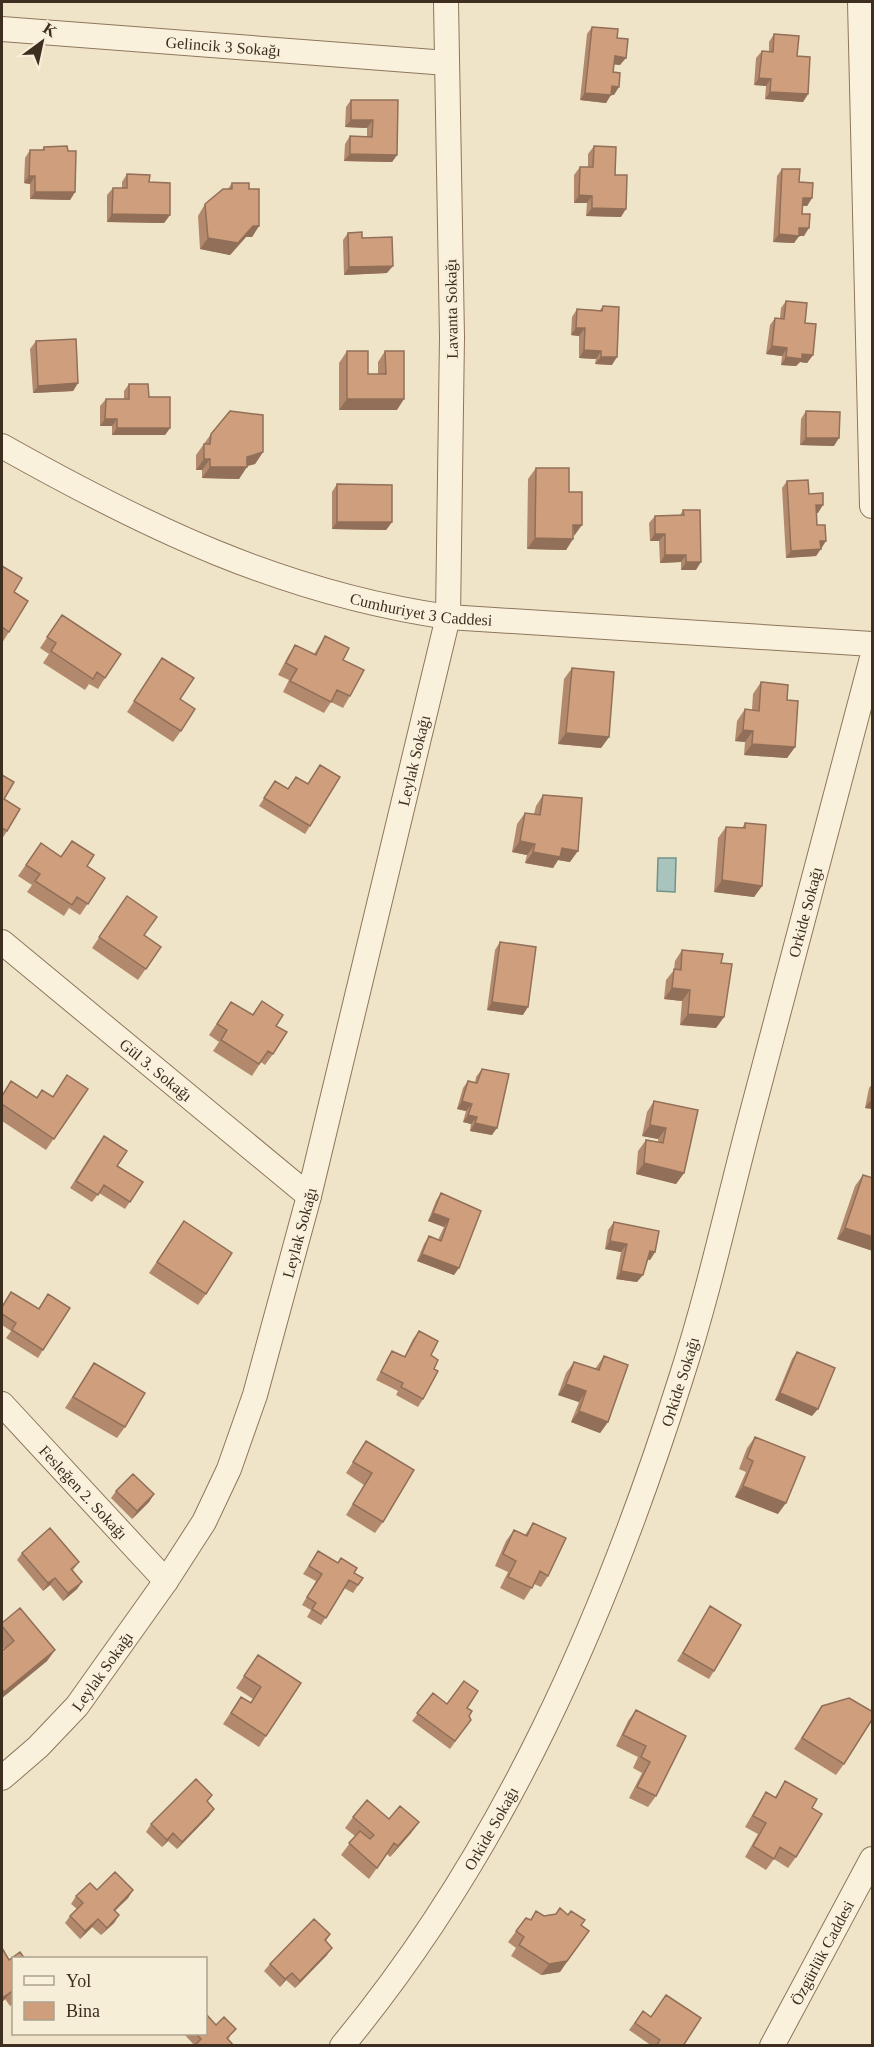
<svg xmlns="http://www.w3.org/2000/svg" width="874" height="2047" font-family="'Times New Roman',serif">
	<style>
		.water { fill: #a9c4bc; stroke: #6f938a; stroke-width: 1.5 }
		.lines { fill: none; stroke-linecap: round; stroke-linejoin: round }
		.street-casing { stroke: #8d765c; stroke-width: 26 }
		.street { stroke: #faf1dc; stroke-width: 24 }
		.wall { fill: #b2896c }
		.shaded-wall { fill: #916f58 }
		.building { fill: #cf9f7d; stroke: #916f58; stroke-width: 1.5 }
		.labels { text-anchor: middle; stroke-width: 4.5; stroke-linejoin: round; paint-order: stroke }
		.street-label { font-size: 16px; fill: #3d2e20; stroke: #f7eed8 }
	</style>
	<rect width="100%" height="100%" fill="#f0e4c8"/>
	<path class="water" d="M658 858H676L675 892 657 891Z"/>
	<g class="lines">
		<g class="street-casing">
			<g id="street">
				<path d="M860 2 872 506"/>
				<path id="s1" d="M2 29 447 63"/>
				<path id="s2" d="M2 446C146 527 282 593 448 617L872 644"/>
				<path id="s3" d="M2 942 309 1196"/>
				<path id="s4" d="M2 1404 166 1581"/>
				<path id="s5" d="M2 1778 38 1747 77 1706 166 1581 204 1522 229 1469 255 1395 309 1196 448 617 452 337 446 2"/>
				<path id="s6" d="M342 2046C503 1852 606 1616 681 1378 708 1295 727 1208 749 1124 790 968 831 813 872 658"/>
				<path id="s7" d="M772 2046 872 1859"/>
			</g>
		</g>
		<use href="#street" class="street"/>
	</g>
	<path class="wall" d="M592 27 617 38 620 65 614 64 613 72 614 95 611 94 606 103 580 100 587 34Z
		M774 34 797 56 808 94 803 102 765 99 766 86 754 85 756 58 762 51H769V42Z
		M351 100H398L397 155 392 162 344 161 345 144 350 136 367 137V128L345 127 346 107Z
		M594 146 615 175 621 217 586 216 587 203H574V175L580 167H588V154Z
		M44 147 75 192 70 200 30 199V184L24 183 25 158 30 150H42Z
		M782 169 799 182 812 198 807 206H803L802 214 804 236H799L794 243 773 242 777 176Z
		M127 174 149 182 170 215 164 223 107 222V195L113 188H122V182Z
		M232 183 249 189 259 226 252 237H246L230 255 200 249 198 216 205 204 228 189Z
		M348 233 362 238 387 273 344 275 343 240Z
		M786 301 805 323 813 355 807 363 800 362 796 366 781 365 782 356 766 354 770 325 775 318H780L781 308Z
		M603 306 612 365 595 364 596 359 579 358V336L571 335 572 317 577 309 600 310Z
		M36 341 78 383 73 391 33 393 30 349Z
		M347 351 368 374H378V362L385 351 397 410H339V363Z
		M129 384 149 397 170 428 165 435H112V426H100V406L106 399H124V391Z
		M806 411 834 446 800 445 801 419Z
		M211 434 263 452 255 464 247 466 239 479 202 478V470H196V455Z
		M536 468 569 492 573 539 566 550 527 549 528 479Z
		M787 481 809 494 818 513H816L817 525 821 548 816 556 786 558 782 488Z
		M337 484 392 522 386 530 332 529V492Z
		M683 510 696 570H681V562L660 563 659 541H650L649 523 655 516 680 515Z
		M2 566 14 592 9 632 2 643Z
		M62 615 105 678 98 689 89 684 85 690 43 663 49 654 40 648Z
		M325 636 343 660 350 696 343 708 331 702 324 713 283 692 289 680 278 675 288 656 295 645 314 654Z
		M162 658 180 699 181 731 173 742 127 712Z
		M572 668 609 737 601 748 558 744 564 679Z
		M761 682 787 700 795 747 787 758 744 755 745 742 735 741 737 721 745 709 752 710 753 694Z
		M320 765 310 826 305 834 259 806 275 781 288 789 296 777 308 784Z
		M2 775 7 831 2 839Z
		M543 795 570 862 558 860 553 868 525 863 527 855 512 852 517 824 525 813 534 814 536 806Z
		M745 823 762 886 754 897 714 892 718 838 726 827 742 828Z
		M72 841 87 866 105 878 80 915 69 908 64 916 27 892 32 885 18 876 41 843 61 856Z
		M127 896 144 935 161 947 138 980 92 948Z
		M500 942 523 1015 487 1010 495 950Z
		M682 950 721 963 724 1017 716 1028 680 1025 682 1001 664 999 666 980 674 970 675 961Z
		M262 1001 276 1026 273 1054 265 1065 261 1062 252 1076 213 1051 219 1042 209 1035 231 1002 252 1015Z
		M482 1069 492 1135 470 1131 471 1124 463 1122 466 1111 457 1109 463 1088 468 1081 475 1083 476 1077Z
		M11 1081 37 1098 52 1097 88 1089 46 1150 2 1121V1095Z
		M873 1083V1109L865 1108 869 1088Z
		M654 1101 684 1173 676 1184 636 1174 638 1151 646 1140 658 1142V1139L642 1136 647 1112Z
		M98 1144 117 1166 143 1182 125 1209 99 1193 92 1202 70 1188Z
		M863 1175 873 1178V1251L837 1239 855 1186Z
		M441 1193 481 1211 454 1275 417 1261 424 1244 429 1236 438 1240 444 1227 428 1221 436 1201Z
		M184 1221 206 1294 198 1305 149 1273Z
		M614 1222 655 1252 650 1260 648 1259 637 1282 616 1279 621 1252 605 1249 608 1230Z
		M48 1294 43 1350 38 1358 6 1338 11 1331 2 1325V1306L38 1309Z
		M419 1331 431 1355 434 1369 423 1399 418 1407 396 1395 398 1391 376 1380 387 1359 392 1351 404 1357 413 1339Z
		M797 1352 812 1416 775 1400 792 1359Z
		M604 1356 608 1422 600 1433 571 1422 579 1402 558 1395 566 1373 574 1362 595 1369Z
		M94 1363 125 1427 117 1438 65 1408Z
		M755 1437 778 1514 735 1497 746 1472 739 1469 747 1448Z
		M366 1441 383 1522 375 1533 346 1515 364 1485 346 1473Z
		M116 1491 154 1494 149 1502 132 1519 111 1498Z
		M533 1523 548 1576 541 1587 534 1584 524 1600 500 1588 508 1572 495 1566 506 1541 514 1530 525 1535Z
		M318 1551 363 1578 353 1593 344 1588 321 1625 307 1617 311 1610 302 1605 316 1581 303 1574Z
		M22 1553 79 1562 73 1570 82 1582 77 1589 63 1601 50 1585 43 1591 17 1560Z
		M710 1606 714 1671 709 1679 677 1661Z
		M2 1623 55 1650 47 1661 2 1698V1651L4 1649 2 1646Z
		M258 1655 266 1736 259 1747 223 1724 241 1697 250 1703 253 1699 236 1688Z
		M433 1693 447 1704 467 1708 471 1720 450 1749 412 1721Z
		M822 1706 844 1764 836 1775 794 1749Z
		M636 1710 686 1736 656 1796 648 1807 629 1798 642 1773 633 1768 638 1757 616 1746 628 1721Z
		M785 1781 812 1808 796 1857 788 1868 774 1859 766 1870 745 1857 758 1834 745 1827 759 1803 766 1792 775 1797Z
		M208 1802 214 1809 209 1816 177 1849 168 1841 162 1847 146 1832 151 1824Z
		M353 1817 389 1819 419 1822 411 1833 390 1857 387 1854 369 1879 341 1855 355 1836 345 1828Z
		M97 1890H133L128 1898 115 1911 119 1915 114 1923 101 1935 92 1927 80 1939 65 1923 70 1916 77 1909 71 1904 76 1896Z
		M536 1911 544 1916 581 1925 560 1972 541 1975 511 1956 516 1948 508 1942 526 1918 530 1920Z
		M330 1934 326 1941 327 1955 295 1988 286 1980 280 1987 264 1971 270 1964Z
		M2 1948 9 1960 14 1959V2004L10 2006 5 1999 2 2002Z
		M643 2011 683 2046H652L629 2030Z
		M216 2025 230 2037 228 2039 194 2045 184 2034H206Z"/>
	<path class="shaded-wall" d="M615 56 626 58 620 65 610 64Z
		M759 78 771 79 766 86 754 85Z
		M612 86 619 87 614 95 607 94Z
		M770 92 808 94 803 102 765 99Z
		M585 93 611 95 606 103 580 100Z
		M351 120H373L367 128 345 127Z
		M350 154 397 155 392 162 344 161Z
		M29 176H35L30 184 24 183Z
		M35 192H75L70 200 30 199Z
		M579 195 592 196 587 203H574Z
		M803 198H812L807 206 798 205Z
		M592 208 626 209 621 217 586 216Z
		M112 214 170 215 164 223 107 222Z
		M253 226H259L252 237H246L230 255 200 249 208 238Z
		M799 228H809L804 236H798H799L794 243 773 242 779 234Z
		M393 266 387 273 344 275 349 267Z
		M576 328H585L579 336 571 335Z
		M772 346 787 348 782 356 766 354Z
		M584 350 601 351 596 359 579 358Z
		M802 354 813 355 807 363 800 362 796 366 781 365 786 357Z
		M601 357H617L612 365 595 364Z
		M78 383 73 391 33 393 38 386Z
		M347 399H404L397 410H339Z
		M105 419H117L112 426H100Z
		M117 428H170L165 435H112Z
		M806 438H839L834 446 800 445Z
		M263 452 255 464 243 467H247L239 479 202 478 210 467Z
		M204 459H210L202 470H196Z
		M816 505H823L818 513H810Z
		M337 522H392L386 530 332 529Z
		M573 525H582L574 536Z
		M655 534H665L659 541H650Z
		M535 538 573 539 566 550 527 549Z
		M820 541H826L821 549Z
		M821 549 816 556 786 558 791 551Z
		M665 555H686L681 562 660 563Z
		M686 562H701L696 570H681Z
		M743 730 753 731 745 742 735 741Z
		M566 733 609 737 601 748 558 744Z
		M752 744 795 747 787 758 744 755Z
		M520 841 535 844 527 855 512 852Z
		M562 848 578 851 570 862 558 860 553 868 525 863 533 852Z
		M722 880 762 886 754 897 714 892Z
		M672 988 690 990 682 1001 664 999Z
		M492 1002 528 1007 523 1015 487 1010Z
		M688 1014 724 1017 716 1028 680 1025Z
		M873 1097V1109L865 1108Z
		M462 1101 472 1104 466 1111 457 1109Z
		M468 1115 477 1117 471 1124 463 1122Z
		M475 1123 497 1128 492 1135 470 1131Z
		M650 1125 666 1128 658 1139 642 1136Z
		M644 1163 684 1173 676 1184 636 1174Z
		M433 1213 449 1219 444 1227 428 1221Z
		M845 1228 873 1237V1251L837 1239Z
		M610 1241 627 1244 621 1252 605 1249Z
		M650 1251 655 1252 650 1260 645 1259Z
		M422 1254 459 1268 454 1275 417 1261Z
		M621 1271 643 1275 637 1282 616 1279Z
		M566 1384 586 1391 579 1402 558 1395Z
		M780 1393 818 1409 812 1416 775 1400Z
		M579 1411 608 1422 600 1433 571 1422Z
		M743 1486 786 1503 778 1514 735 1497Z
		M154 1494 149 1502 132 1519 137 1511Z
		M55 1578 50 1585 43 1591 48 1583Z
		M82 1582 77 1589 63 1601 68 1593Z
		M55 1650 47 1661 2 1698V1695L4 1692Z
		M214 1809 209 1816 177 1849 182 1842Z
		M419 1822 411 1833 390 1857 398 1846Z
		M173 1833 168 1841 162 1847 167 1840Z
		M133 1890 128 1898 108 1917 114 1910Z
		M119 1915 114 1923 101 1935 107 1928Z
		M98 1919 92 1927 80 1939 85 1931Z
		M589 1931 560 1972 541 1975 549 1964Z
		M332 1948 327 1955 295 1988 300 1981Z
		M292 1973 280 1987 285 1979Z
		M11 1992 5 1999 2 2002V1998Z"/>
	<path class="building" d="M592 27 618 29 617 38 628 39 626 58 615 56 613 72 620 73 619 87 612 86 611 95 585 93Z
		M774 34 799 36 797 56 810 57 808 94 770 92 771 79 759 78 762 51 773 52Z
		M351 100H398L397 155 350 154V136L372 137 373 120H351Z
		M67 146 68 151H76L75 192H35V176H29L30 150H44V147Z
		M594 146 616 147 615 175H627L626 209 592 208V196L579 195 580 167H593Z
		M782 169H800L799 182 813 183 812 198H803L802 214H810L809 228H799V236L779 234Z
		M127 174 150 175 149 182 170 183V215L112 214 113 188H127Z
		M232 183H249V189H259V226H253L238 243 208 238 205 204 223 189H232Z
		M362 232V238L392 237 393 266 349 267 348 233Z
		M786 301 807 303 805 323 816 324 813 355 802 354V359L786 357 787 348 772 346 775 318 784 319Z
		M603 306 619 307 617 357H601V351L584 350 585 328H576L577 309 602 311Z
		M76 339 78 383 38 386 36 341Z
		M347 351H368V374H386L385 351H404V399H347Z
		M129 384H148L149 397H170V428H117V419H105L106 399H129Z
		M230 411 263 415V452L247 457V467H210V459H204V444H210L211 434Z
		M806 411 840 412 839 438H806Z
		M536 468H569V492H582V525H573V539L535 538Z
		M808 480 809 494 823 493V505H816L817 525H825L826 541H820L821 549 791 551 787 481Z
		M337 484 392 485V522H337Z
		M683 510H700L701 562H686V555H665V534H655V516L684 515Z
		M2 566 22 578 14 592 28 601 9 632 2 627Z
		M62 615 121 654 105 678 97 672 93 679 51 651 56 643 47 637Z
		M325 636 349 648 343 660 364 670 350 696 337 690 331 702 290 681 297 669 286 663 295 645 316 655Z
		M162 658 194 678 180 699 195 709 181 731 134 701Z
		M572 668 614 672 609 737 566 733Z
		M761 682 788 685 787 700 798 701 795 747 752 744 753 731 743 730 745 709 759 711Z
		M320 765 340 777 310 826 264 798 275 781 288 789 296 777 308 784Z
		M2 775 14 782 4 799 20 809 7 831 2 828Z
		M543 795 582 798 578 851 562 848 560 857 533 852 535 844 520 841 525 813 540 815Z
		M745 823 766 825 762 886 722 880 726 827 745 828Z
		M72 841 94 855 87 866 105 878 88 904 77 897 72 905 35 881 40 874 26 865 41 843 61 857Z
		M127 896 157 917 144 935 161 947 146 969 99 937Z
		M500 942 536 947 528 1007 492 1002Z
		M682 950 723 954 721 963 732 964 724 1017 688 1014 690 990 672 988 674 969 681 970Z
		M262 1001 283 1015 276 1026 287 1032 273 1054 268 1051 259 1064 221 1040 227 1030 217 1024 231 1002 253 1015Z
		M482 1069 509 1074 497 1128 475 1123 477 1117 468 1115 472 1104 462 1101 468 1081 477 1083Z
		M67 1075 88 1089 54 1139 2 1104V1096L11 1081 37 1098 42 1090 53 1097Z
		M654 1101 698 1110 684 1173 644 1163 646 1140 663 1143 666 1128 650 1125Z
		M104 1136 127 1151 117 1166 143 1182 130 1202 104 1185 98 1195 76 1181Z
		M863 1175 873 1178V1237L845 1228Z
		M441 1193 481 1211 459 1268 422 1254 429 1236 441 1241 449 1219 433 1213Z
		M184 1221 232 1253 206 1294 157 1262Z
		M614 1222 659 1231 655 1252 650 1251 643 1275 621 1271 627 1244 610 1241Z
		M11 1292 39 1309 48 1294 70 1308 43 1350 12 1330 16 1323 2 1314V1307Z
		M419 1331 438 1341 431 1355 438 1360 434 1369 438 1371 423 1399 401 1387 403 1383 381 1372 392 1351 405 1357Z
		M797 1352 835 1368 818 1409 780 1393Z
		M604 1356 628 1365 608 1422 579 1411 586 1391 566 1384 574 1362 599 1370Z
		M94 1363 145 1393 125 1427 73 1397Z
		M755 1437 805 1457 786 1503 743 1486 753 1461 747 1458Z
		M366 1441 414 1470 383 1522 353 1504 372 1473 353 1462Z
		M133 1474 154 1494 137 1511 116 1491Z
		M533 1523 566 1538 548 1576 540 1571 532 1588 508 1577 516 1561 503 1554 514 1530 527 1536Z
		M50 1528 79 1562 71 1569 82 1582 68 1593 55 1578 48 1583 22 1553Z
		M318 1551 338 1563 341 1558 357 1568 354 1573 363 1578 358 1585 349 1580 326 1618 312 1609 316 1603 307 1597 322 1574 309 1566Z
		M710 1606 741 1625 714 1671 683 1653Z
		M20 1608 55 1650 4 1692 2 1689V1651L14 1641 2 1626V1623Z
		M258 1655 301 1683 266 1736 231 1713 241 1697 251 1703 261 1687 244 1676Z
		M464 1681 478 1691 467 1708 472 1711 469 1716 471 1720 455 1741 417 1713 433 1693 447 1704Z
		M849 1698 873 1712V1718L844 1764 802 1738 822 1706Z
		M636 1710 686 1736 656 1796 637 1787 650 1762 641 1757 646 1746 623 1735Z
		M196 1779 212 1795 207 1801 214 1809 182 1842 173 1833 167 1840 151 1824Z
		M785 1781 817 1799 812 1808 822 1814 796 1857 780 1847 774 1859 753 1846 766 1823 753 1816 766 1792 776 1798Z
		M367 1800 389 1819 400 1806 419 1822 398 1846 394 1843 377 1868 349 1843 360 1831 370 1839 374 1835 353 1817Z
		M115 1872 133 1890 114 1910 119 1915 107 1928 98 1919 85 1931 70 1916 83 1903 76 1896 90 1883 97 1890Z
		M560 1908 568 1915 571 1911 585 1920 581 1925 589 1931 567 1961 549 1964 519 1945 524 1937 516 1931 526 1918 531 1920 536 1911 544 1916 556 1914Z
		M314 1919 330 1934 325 1940 332 1948 300 1981 292 1973 285 1979 270 1964Z
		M2 1948 9 1960 20 1952 25 1959H14V1996L11 1992 2 1998Z
		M666 1995 701 2018 683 2046H656L660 2040 635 2023 643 2011 651 2017Z
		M206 2014 216 2025 224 2017 236 2029 227 2038 234 2046H194L201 2039 196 2034H206Z"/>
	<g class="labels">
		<g class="street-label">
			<text dy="6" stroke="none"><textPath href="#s1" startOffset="222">Gelincik 3 Sokağı</textPath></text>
			<text transform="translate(451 309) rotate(-91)" y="6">Lavanta Sokağı</text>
			<text dy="6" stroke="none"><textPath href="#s2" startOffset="453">Cumhuriyet 3 Caddesi</textPath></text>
			<text dy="6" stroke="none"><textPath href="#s5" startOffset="1119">Leylak Sokağı</textPath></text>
			<text dy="6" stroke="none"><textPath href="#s6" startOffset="1236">Orkide Sokağı</textPath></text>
			<text dy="6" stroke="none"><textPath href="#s3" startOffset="200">Gül 3. Sokağı</textPath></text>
			<text dy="6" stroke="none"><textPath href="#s5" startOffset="633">Leylak Sokağı</textPath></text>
			<text dy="6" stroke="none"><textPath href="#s6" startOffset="750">Orkide Sokağı</textPath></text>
			<text dy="6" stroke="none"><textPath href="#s4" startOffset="120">Fesleğen 2. Sokağı</textPath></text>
			<text dy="6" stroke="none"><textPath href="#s5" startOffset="147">Leylak Sokağı</textPath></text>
			<text dy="6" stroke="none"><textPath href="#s6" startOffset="264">Orkide Sokağı</textPath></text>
			<text dy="6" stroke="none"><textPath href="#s7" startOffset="106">Özgürlük Caddesi</textPath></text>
		</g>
	</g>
	<rect width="874" height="2047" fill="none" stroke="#3d2e20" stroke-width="6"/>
	<rect x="12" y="1957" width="195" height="78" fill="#f7eed8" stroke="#ada18e" stroke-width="1.5"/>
	<rect x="24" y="1976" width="30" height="9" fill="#faf1dc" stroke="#ada18e" stroke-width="1.5"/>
	<text x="66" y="1987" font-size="18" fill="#3d2e20">Yol</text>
	<rect x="24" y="2002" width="30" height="18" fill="#cf9f7d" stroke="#ada18e" stroke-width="1.5"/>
	<text x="66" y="2017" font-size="18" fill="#3d2e20">Bina</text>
	<g transform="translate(42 42) rotate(33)" stroke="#f7eed8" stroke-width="4.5" paint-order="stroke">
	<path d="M0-4.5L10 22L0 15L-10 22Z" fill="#3d2e20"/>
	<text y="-9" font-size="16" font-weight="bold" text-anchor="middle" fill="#3d2e20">K</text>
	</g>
</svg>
